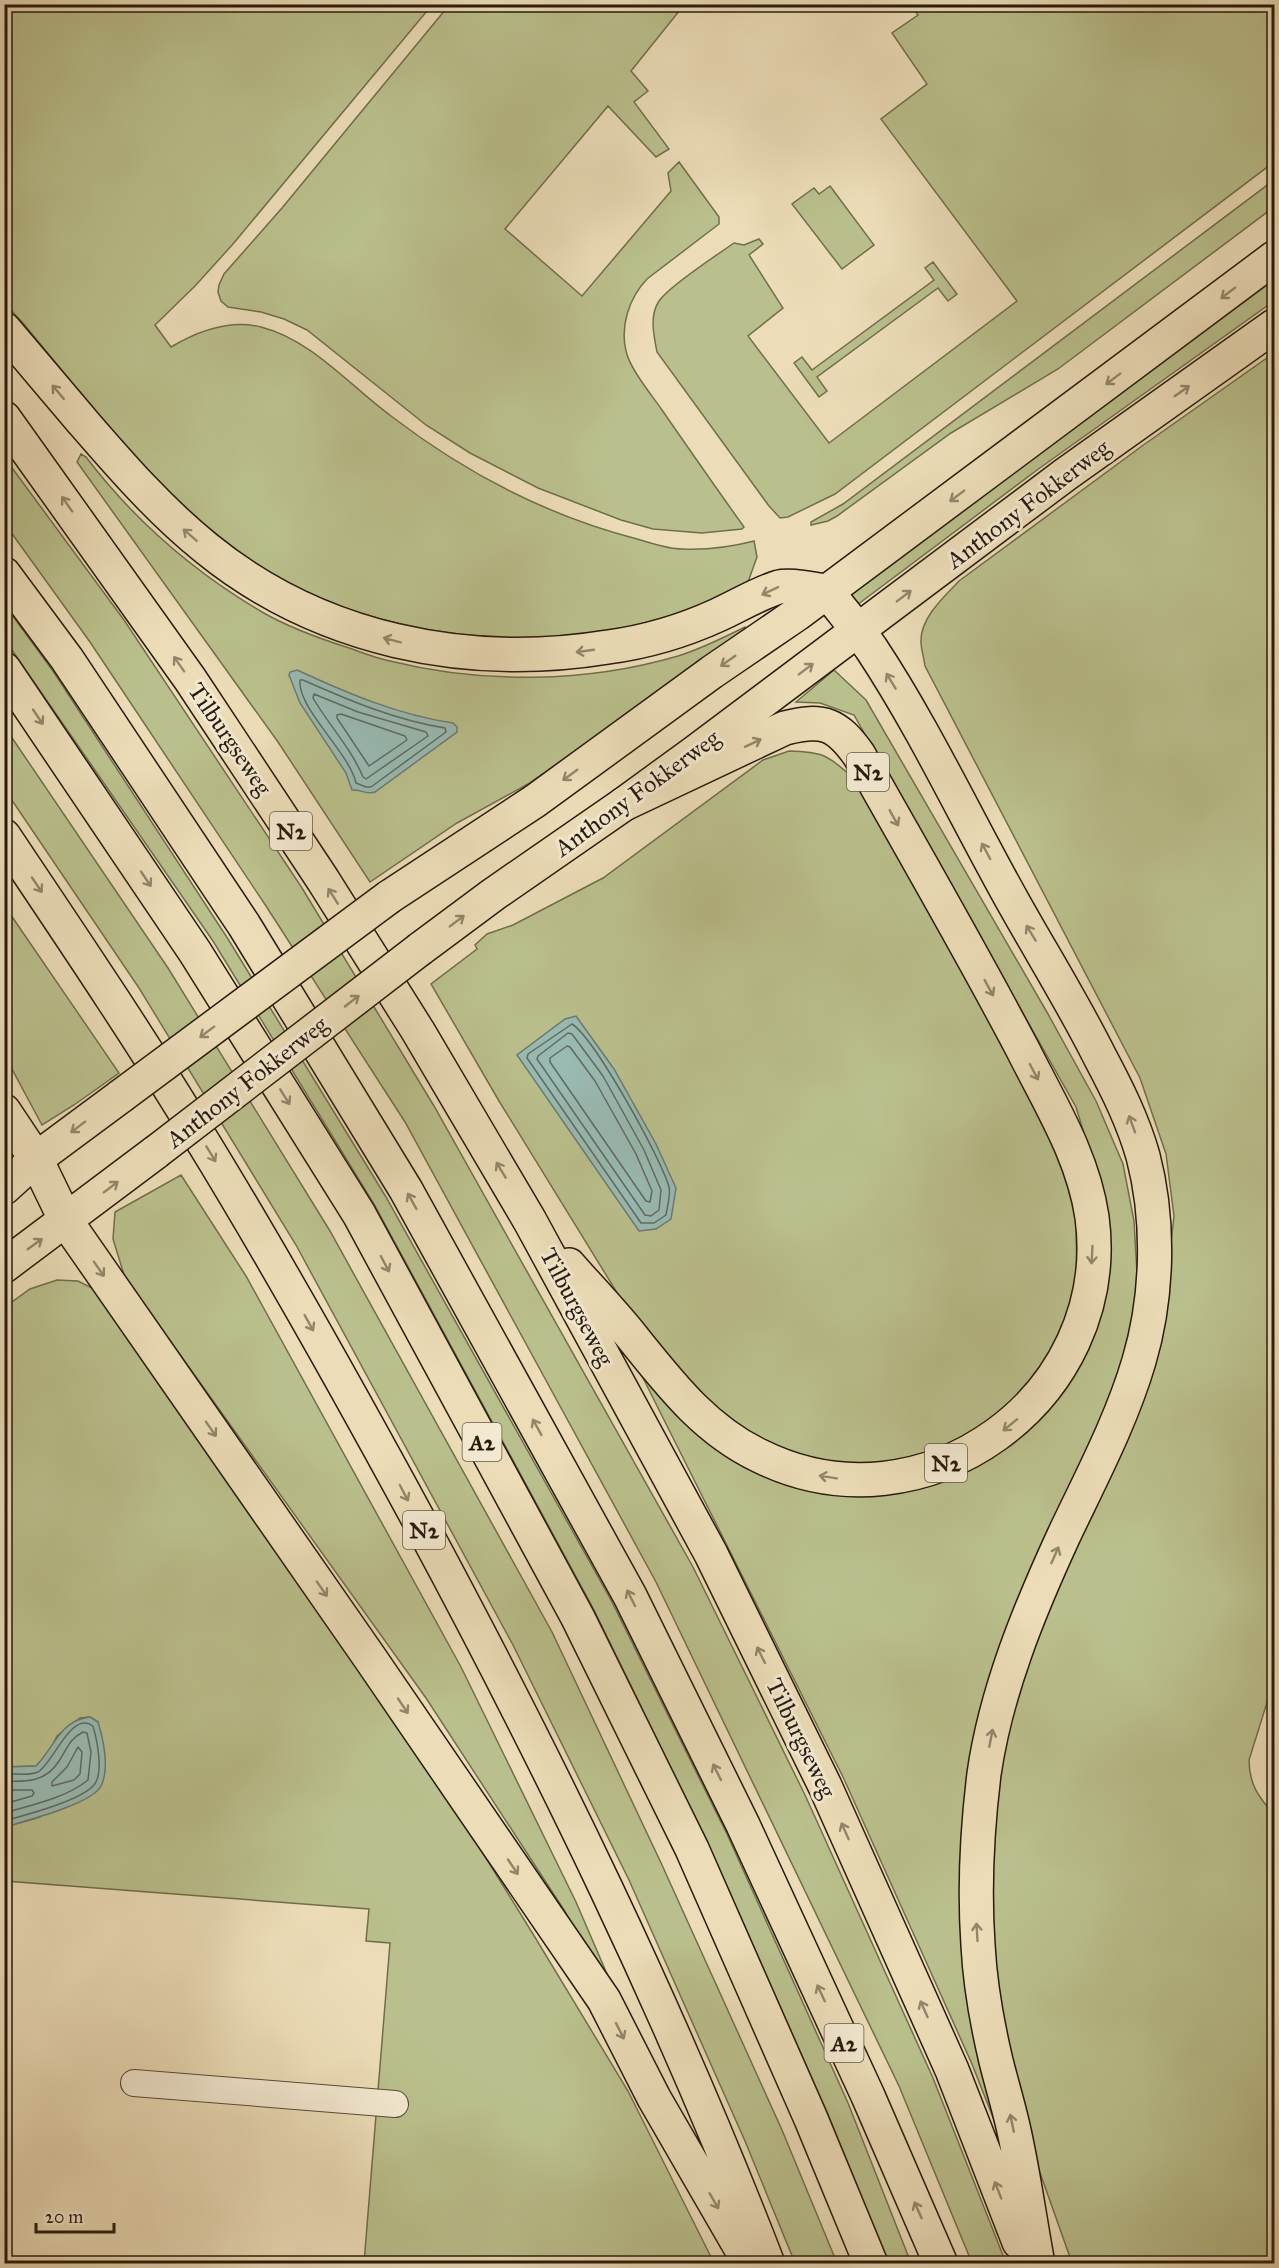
<svg xmlns="http://www.w3.org/2000/svg" width="1279" height="2268" font-family="'IM FELL Great Primer',serif">
	<style>
		.green { fill: #bac08d; stroke: #706e4c; stroke-width: 1.5 }
		.water { fill: #99bbb4; stroke: #6b7b71; stroke-width: 1.5 }
		.lines { fill: none; stroke-linecap: round; stroke-linejoin: round }
		.shore { stroke: #606b60; stroke-width: 1.5 }
		.minor-casing { stroke: #584c37; stroke-width: 28 }
		.major-casing { stroke: #271b0c; stroke-width: 36 }
		.highway-casing { stroke: #271b0c; stroke-width: 36 }
		.minor { stroke: #f3e9d1; stroke-width: 26 }
		.major { stroke: #ecddb8; stroke-width: 33 }
		.highway { stroke: #ecddb8; stroke-width: 33 }
		.major-bridge-casing { stroke: #271b0c; stroke-width: 36; stroke-linecap: butt }
		.major-bridge { stroke: #ecddb8; stroke-width: 33 }
		.oneway { stroke: #93866b }
		.labels { text-anchor: middle; stroke-width: 6; stroke-linejoin: round; paint-order: stroke }
		.shield { fill: #f3e9d1; stroke: #645947; stroke-width: 1.5 }
		.shield-label { font-size: 22px; font-weight: bold; fill: #271b0c }
		.street-label { font-size: 24px; fill: #271b0c; stroke: #f3e9d1 }
	</style>
	<rect width="100%" height="100%" fill="#ecddb8"/>
	<filter id="stains"><feTurbulence type="fractalNoise" baseFrequency=".00333" numOctaves="4"/><feColorMatrix values="0 0 0 0 .2 0 0 0 0 .09 0 0 0 0 .02 0 0 0 .5 -.17"/></filter>
	<radialGradient id="worn" r=".72"><stop offset=".6" stop-color="#630" stop-opacity="0"/><stop offset="1" stop-color="#630" stop-opacity=".3"/></radialGradient>
	<path class="green" d="M450 4 684 5 631 71 648 91 634 102 669 149 656 157 608 106 505 229 582 296 671 191 668 173 679 162 719 217V224L647 279C629 298 620 326 626 351 630 369 651 394 662 410 689 449 716 488 744 527L742 529 702 533 653 529 621 520 538 488 470 453 426 425 307 330 284 319 261 312 228 307 221 301 218 292 219 285 224 274 282 208Z
		M4 5H432L233 244 195 286 155 325 171 347C198 331 229 319 261 327 312 340 350 386 391 416 464 472 548 516 637 539 651 543 667 549 682 549 706 550 731 547 754 541L757 557 748 582C605 664 388 654 252 561 191 519 142 466 95 410 70 381 47 352 23 323 18 317 7 308 5 300 3 296 5 287 5 282 5 265 5 247 5 229 5 154 5 79 4 5Z
		M911 5H1274V162L835 494 788 517 780 518 769 506 657 352C654 336 649 316 659 301 669 286 717 255 734 243L744 245 759 239 763 244 749 255 783 308 748 336 829 443 1017 301 881 119 927 84 892 33 918 15Z
		M1274 180V207L1058 369 951 433 837 516 828 521 811 525V522L843 504Z
		M830 186 874 245 842 269 792 204 814 188 819 194Z
		M933 262 957 294 948 301 938 288 817 377 827 391 819 397 794 363 802 357 812 370 934 280 925 268Z
		M1274 276V301L1037 470 853 608 846 598Z
		M1274 353V1680L1249 1760C1249 1785 1259 1797 1274 1815V2263H1072L1021 2119 1004 2055 985 1866 1002 1727 1163 1315 1174 1216 1166 1154 1140 1078 925 666C924 658 921 649 921 642 920 618 944 597 959 581L1142 446Z
		M81 454 86 457C134 520 194 572 262 612 288 627 318 638 346 647 361 652 375 658 390 661 483 684 586 683 678 656 701 649 723 638 745 627L747 632 528 784 457 823 370 882 278 742 77 462Z
		M4 457 124 620 302 888 434 1106 693 1567 805 1795 933 2078 1006 2263H972L899 2086 656 1582 405 1122 266 906 90 642 5 524Z
		M4 604 53 671 228 939 386 1197 611 1600 727 1834 848 2103 911 2263H888L827 2112 706 1840 593 1608 374 1204 213 941 5 640Z
		M834 670 866 700 1048 1014 1096 1101 1123 1164 1134 1221 1139 1308 1102 1429 1041 1557 965 1867 1010 2161 972 2064 844 1779 632 1356 740 1452 927 1479 1074 1358 1095 1169 1076 1107 854 715 820 703 796 702Z
		M4 726 168 968 330 1231 552 1632 662 1865 782 2130 837 2263H795L745 2141 629 1880 513 1645 296 1245 139 988 5 790Z
		M789 751C822 752 827 754 852 777L1039 1097 1076 1205 1077 1297 1037 1382 960 1447 847 1469 746 1437 648 1343 499 1101 431 984 477 949 475 945 487 934 513 925 603 878 763 760Z
		M4 905 119 1073 74 1105 42 1125 5 1056Z
		M181 1175 246 1276 461 1667 576 1902 635 2039 564 1910 426 1698 125 1278 113 1239 115 1212Z
		M57 1280 78 1281 100 1292 399 1718 533 1934 628 2091 714 2263H364L390 1943 366 1941 369 1909 5 1881V1827L40 1817 98 1722 90 1717 80 1718 57 1736 48 1754 36 1766 5 1767V1307L30 1289Z"/>
	<path class="water" d="M297 670C347 693 398 715 453 723L457 727V732L375 792C366 795 360 789 352 790L346 773 300 703 289 675 290 672Z
		M576 1016 614 1069 656 1144 676 1188 671 1219 656 1229 639 1231 517 1055 565 1019Z
		M90 1717 98 1722C103 1738 110 1769 101 1786 92 1804 25 1821 5 1827V1767L36 1766C54 1748 60 1720 90 1717Z"/>
	<g class="lines">
		<path class="shore" d="M300 680H303C348 700 395 720 445 728L446 732 371 787H366L356 783C349 752 297 708 300 680Z
			M314 694 358 712 426 732 428 736 366 779 363 777C351 748 328 724 313 698Z
			M341 714 405 736 407 740 369 766 337 718V715Z
			M572 1024C595 1039 661 1158 669 1187 671 1195 667 1207 666 1215L654 1223H641L527 1058 528 1054Z
			M568 1033 572 1034 603 1076 644 1150 661 1190 659 1210 651 1216 645 1215 537 1059 538 1056Z
			M567 1046 570 1047 595 1081 636 1154 652 1191 650 1202 646 1201 550 1062V1058Z
			M78 1747 82 1752 80 1774 74 1780 52 1786V1782L67 1767Z
			M4 1773C14 1774 29 1776 38 1772 53 1764 71 1710 93 1726 97 1740 104 1773 94 1785 80 1801 26 1815 4 1821
			M4 1781C27 1782 46 1782 59 1761 68 1748 68 1740 83 1732L87 1733 91 1752 88 1780C66 1798 32 1805 4 1813
			M4 1790H32L34 1793 32 1796 4 1804"/>
		<g class="minor-casing">
			<path id="minor" d="M134 2083 395 2104"/>
		</g>
		<g class="major-casing">
			<path id="major" d="M389 897 535 801 712 672 797 614 1274 258
				M420 949 494 894 624 804 694 753 1066 474 1274 326
				M4 1188 36 1159 121 1096
				M4 1266 156 1152"/>
		</g>
		<g class="highway-casing">
			<path id="highway" d="M4 329C30 360 56 390 82 421 121 466 159 510 206 548 319 640 466 670 608 647 646 642 683 631 718 615 738 606 759 593 779 587 790 584 815 590 827 591 841 610 857 628 871 648 924 728 965 816 1012 900 1041 952 1073 1003 1100 1057 1117 1089 1133 1121 1143 1156 1160 1221 1158 1297 1139 1361 1121 1422 1091 1478 1064 1535 1029 1611 996 1691 984 1774 977 1831 974 1887 978 1945 980 1984 987 2023 996 2061 1001 2081 1007 2101 1012 2122 1023 2168 1029 2216 1038 2264
				M4 418 190 679 323 880 418 1031 530 1221 711 1554 825 1786 952 2070 1019 2242
				M4 574 67 659 244 925 406 1190 630 1596 743 1825 868 2096 941 2264
				M4 669 195 952 359 1214 578 1618 692 1849 811 2119 871 2264
				M4 836C71 936 138 1035 200 1137 278 1264 351 1395 422 1526 551 1766 670 2010 768 2264
				M4 1111 36 1159 66 1221 370 1658 604 2000 654 2098 750 2264
				M569 1265C590 1289 613 1313 633 1338 670 1384 705 1430 760 1456 923 1537 1116 1398 1092 1217 1083 1156 1050 1104 1023 1050 971 951 914 853 859 755 837 724 823 718 785 728L624 804"/>
		</g>
		<use href="#minor" class="minor"/>
		<use href="#major" class="major"/>
		<use href="#highway" class="highway"/>
		<g class="major-bridge-casing">
			<path id="major-bridge" d="M121 1096 389 897
				M156 1152 420 949"/>
		</g>
		<use href="#major-bridge" class="major-bridge"/>
	</g>
	<defs><path id="oneway-shaft" d="M-6 0H5M1.5-3L5.5 0L1.5 3" fill="none" stroke-width="1.6" stroke-linecap="round" stroke-linejoin="round" transform="scale(1.5)"/></defs>
	<g class="oneway">
		<use href="#oneway-shaft" transform="translate(1228 293) rotate(143)"/>
		<use href="#oneway-shaft" transform="translate(1113 379) rotate(143)"/>
		<use href="#oneway-shaft" transform="translate(1182 391) rotate(-35)"/>
		<use href="#oneway-shaft" transform="translate(58 392) rotate(-130)"/>
		<use href="#oneway-shaft" transform="translate(957 496) rotate(143)"/>
		<use href="#oneway-shaft" transform="translate(67 504) rotate(-125)"/>
		<use href="#oneway-shaft" transform="translate(190 535) rotate(-139)"/>
		<use href="#oneway-shaft" transform="translate(770 591) rotate(155)"/>
		<use href="#oneway-shaft" transform="translate(904 596) rotate(-37)"/>
		<use href="#oneway-shaft" transform="translate(392 640) rotate(-165)"/>
		<use href="#oneway-shaft" transform="translate(585 651) rotate(172)"/>
		<use href="#oneway-shaft" transform="translate(728 661) rotate(145)"/>
		<use href="#oneway-shaft" transform="translate(179 664) rotate(-125)"/>
		<use href="#oneway-shaft" transform="translate(806 669) rotate(-37)"/>
		<use href="#oneway-shaft" transform="translate(891 681) rotate(-121)"/>
		<use href="#oneway-shaft" transform="translate(38 717) rotate(56)"/>
		<use href="#oneway-shaft" transform="translate(753 743) rotate(-25)"/>
		<use href="#oneway-shaft" transform="translate(570 775) rotate(144)"/>
		<use href="#oneway-shaft" transform="translate(894 818) rotate(61)"/>
		<use href="#oneway-shaft" transform="translate(986 851) rotate(-118)"/>
		<use href="#oneway-shaft" transform="translate(146 879) rotate(56)"/>
		<use href="#oneway-shaft" transform="translate(37 885) rotate(56)"/>
		<use href="#oneway-shaft" transform="translate(333 896) rotate(-122)"/>
		<use href="#oneway-shaft" transform="translate(457 921) rotate(-37)"/>
		<use href="#oneway-shaft" transform="translate(1031 933) rotate(-121)"/>
		<use href="#oneway-shaft" transform="translate(989 988) rotate(61)"/>
		<use href="#oneway-shaft" transform="translate(352 1001) rotate(-38)"/>
		<use href="#oneway-shaft" transform="translate(207 1032) rotate(143)"/>
		<use href="#oneway-shaft" transform="translate(1034 1072) rotate(62)"/>
		<use href="#oneway-shaft" transform="translate(285 1097) rotate(58)"/>
		<use href="#oneway-shaft" transform="translate(1132 1124) rotate(-110)"/>
		<use href="#oneway-shaft" transform="translate(78 1127) rotate(143)"/>
		<use href="#oneway-shaft" transform="translate(211 1154) rotate(59)"/>
		<use href="#oneway-shaft" transform="translate(501 1170) rotate(-121)"/>
		<use href="#oneway-shaft" transform="translate(111 1187) rotate(-37)"/>
		<use href="#oneway-shaft" transform="translate(412 1201) rotate(-119)"/>
		<use href="#oneway-shaft" transform="translate(35 1244) rotate(-36)"/>
		<use href="#oneway-shaft" transform="translate(1092 1255) rotate(93)"/>
		<use href="#oneway-shaft" transform="translate(385 1264) rotate(62)"/>
		<use href="#oneway-shaft" transform="translate(99 1269) rotate(55)"/>
		<use href="#oneway-shaft" transform="translate(309 1323) rotate(61)"/>
		<use href="#oneway-shaft" transform="translate(1010 1425) rotate(141)"/>
		<use href="#oneway-shaft" transform="translate(537 1427) rotate(-119)"/>
		<use href="#oneway-shaft" transform="translate(211 1429) rotate(55)"/>
		<use href="#oneway-shaft" transform="translate(828 1477) rotate(-171)"/>
		<use href="#oneway-shaft" transform="translate(404 1493) rotate(62)"/>
		<use href="#oneway-shaft" transform="translate(1055 1555) rotate(-66)"/>
		<use href="#oneway-shaft" transform="translate(322 1589) rotate(55)"/>
		<use href="#oneway-shaft" transform="translate(631 1598) rotate(-117)"/>
		<use href="#oneway-shaft" transform="translate(761 1655) rotate(-116)"/>
		<use href="#oneway-shaft" transform="translate(403 1706) rotate(56)"/>
		<use href="#oneway-shaft" transform="translate(991 1738) rotate(-79)"/>
		<use href="#oneway-shaft" transform="translate(717 1772) rotate(-116)"/>
		<use href="#oneway-shaft" transform="translate(845 1831) rotate(-114)"/>
		<use href="#oneway-shaft" transform="translate(513 1867) rotate(56)"/>
		<use href="#oneway-shaft" transform="translate(977 1932) rotate(-93)"/>
		<use href="#oneway-shaft" transform="translate(821 1993) rotate(-115)"/>
		<use href="#oneway-shaft" transform="translate(924 2009) rotate(-114)"/>
		<use href="#oneway-shaft" transform="translate(620 2031) rotate(63)"/>
		<use href="#oneway-shaft" transform="translate(1012 2123) rotate(-102)"/>
		<use href="#oneway-shaft" transform="translate(998 2190) rotate(-111)"/>
		<use href="#oneway-shaft" transform="translate(714 2201) rotate(60)"/>
		<use href="#oneway-shaft" transform="translate(918 2210) rotate(-114)"/>
	</g>
	<g class="labels">
		<g class="shield">
			<rect x="847" y="753" width="42" height="38" rx="4.5"/>
			<rect x="270" y="812" width="42" height="38" rx="4.5"/>
			<rect x="462.5" y="1423" width="39" height="38" rx="4.5"/>
			<rect x="925" y="1444" width="42" height="38" rx="4.5"/>
			<rect x="403" y="1511" width="42" height="38" rx="4.5"/>
			<rect x="824.5" y="2024" width="39" height="38" rx="4.5"/>
		</g>
		<g class="shield-label">
			<text x="868" y="780">N2</text>
			<text x="291" y="839">N2</text>
			<text x="482" y="1450">A2</text>
			<text x="946" y="1471">N2</text>
			<text x="424" y="1538">N2</text>
			<text x="844" y="2051">A2</text>
		</g>
		<g class="street-label">
			<text transform="translate(1028 504) rotate(-37)" y="8">Anthony Fokkerweg</text>
			<text transform="translate(230 739) rotate(56)" y="8">Tilburgseweg</text>
			<text transform="translate(637 793) rotate(-36)" y="8">Anthony Fokkerweg</text>
			<text transform="translate(247 1082) rotate(-38)" y="8">Anthony Fokkerweg</text>
			<text transform="translate(577 1307) rotate(62)" y="8">Tilburgseweg</text>
			<text transform="translate(801 1738) rotate(64)" y="8">Tilburgseweg</text>
		</g>
	</g>
	<rect width="1279" height="2268" fill="none" stroke="#ecddb8" stroke-width="24"/>
	<rect x="6" y="6" width="1267" height="2256" fill="none" stroke="#271b0c" stroke-width="3"/>
	<rect x="12" y="12" width="1255" height="2244" fill="none" stroke="#271b0c" stroke-width="1.5"/>
	<path d="M36 2223v9h78v-9" fill="none" stroke="#271b0c" stroke-width="3"/>
	<text x="45" y="2223" font-size="18" fill="#271b0c" stroke="#f3e9d1" stroke-width="4.5" paint-order="stroke">20 m</text>
	<rect width="100%" height="100%" filter="url(#stains)"/>
	<rect width="100%" height="100%" fill="url(#worn)"/>
</svg>
